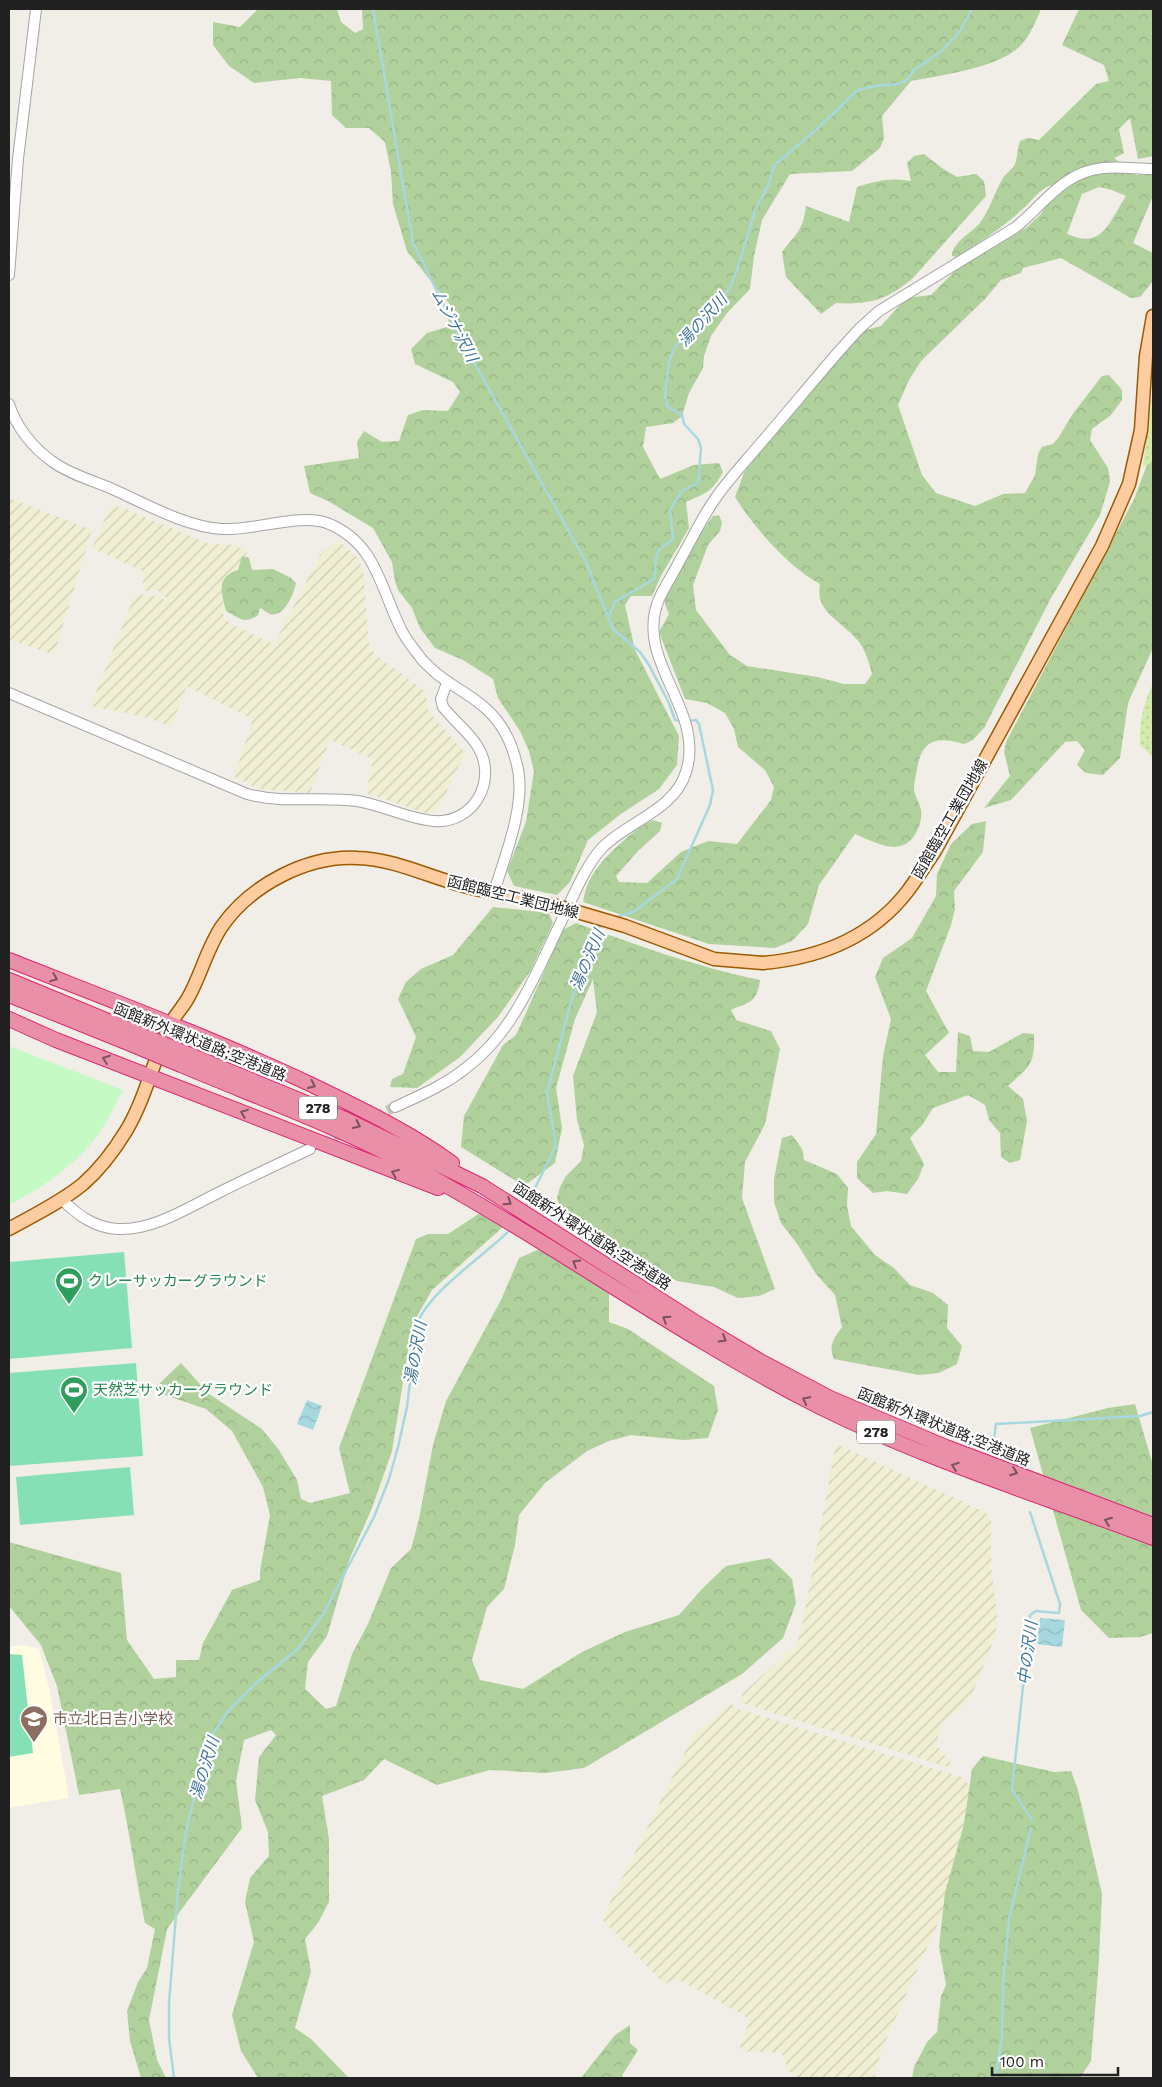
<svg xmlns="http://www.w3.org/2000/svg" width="1162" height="2087" font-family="'Work Sans','Noto Sans JP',sans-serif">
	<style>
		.education { fill: #fffce2 }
		.farmland { fill: url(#farmland-furrows) }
		.grass { fill: url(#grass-dots) }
		.forest { fill: url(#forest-crowns); fill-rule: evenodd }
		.park { fill: #c6fac5 }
		.pitch { fill: #85e1b5 }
		.water { fill: url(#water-waves) }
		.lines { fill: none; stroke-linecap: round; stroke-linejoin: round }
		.stream { stroke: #a7d8df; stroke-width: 2.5 }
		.minor-tunnel { stroke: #c7c4bf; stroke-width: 10; stroke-dasharray: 10 5; stroke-linecap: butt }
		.minor-casing { stroke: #a5a5a5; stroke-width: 12 }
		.major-casing { stroke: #9d5a00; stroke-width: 15 }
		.highway-casing { stroke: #de2676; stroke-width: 16 }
		.minor { stroke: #fff; stroke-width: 10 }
		.major { stroke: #fdcca0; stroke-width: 12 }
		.highway { stroke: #e98fa8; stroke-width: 14 }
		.major-bridge-casing { stroke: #9d5a00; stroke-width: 15; stroke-linecap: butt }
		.highway-bridge-casing { stroke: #de2676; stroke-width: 16; stroke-linecap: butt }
		.major-bridge { stroke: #fdcca0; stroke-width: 12 }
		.highway-bridge { stroke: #e98fa8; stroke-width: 14 }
		.oneway { stroke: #7b525e }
		.labels { text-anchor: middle; stroke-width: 4.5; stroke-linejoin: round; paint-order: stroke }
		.shield { fill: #fff; stroke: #646464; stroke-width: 1 }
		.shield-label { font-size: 14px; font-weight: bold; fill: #212121 }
		.street-label { font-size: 15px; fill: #212121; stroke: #fff }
		.leisure-label { font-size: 15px; fill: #27864d; stroke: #fff; text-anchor: start }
		.education-label { font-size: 15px; fill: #785e54; stroke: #fff; text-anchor: start }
		.water-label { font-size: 16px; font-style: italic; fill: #42779b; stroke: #fff }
	</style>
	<defs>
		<pattern id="farmland-furrows" width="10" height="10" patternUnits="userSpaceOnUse" patternTransform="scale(1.25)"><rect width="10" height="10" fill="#f0efd3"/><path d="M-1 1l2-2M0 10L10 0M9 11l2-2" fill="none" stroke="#cecdb5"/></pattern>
		<pattern id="grass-dots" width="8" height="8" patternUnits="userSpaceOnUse" patternTransform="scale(1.25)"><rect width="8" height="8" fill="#d2ebad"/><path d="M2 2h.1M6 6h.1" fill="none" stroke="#b4c995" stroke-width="1.8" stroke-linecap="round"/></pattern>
		<pattern id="forest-crowns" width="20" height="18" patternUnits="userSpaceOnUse" patternTransform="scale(1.25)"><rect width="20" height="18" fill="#b0d19c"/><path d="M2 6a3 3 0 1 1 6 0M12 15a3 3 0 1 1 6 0" fill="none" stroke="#97b386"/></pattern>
		<pattern id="water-waves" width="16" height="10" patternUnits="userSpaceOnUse" patternTransform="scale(1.25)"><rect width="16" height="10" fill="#a7d8df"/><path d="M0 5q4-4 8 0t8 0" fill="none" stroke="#8fb9bf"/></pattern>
	</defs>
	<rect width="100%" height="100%" fill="#f1ede7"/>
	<path class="education" d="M25 1645 39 1649 49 1688 69 1798 9 1808V1647Z"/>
	<path class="farmland" d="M9 498 92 530 54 655 9 639Z
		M113 506 123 508 207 543 233 545 244 549 247 553 222 605 224 619 241 629 274 644 320 555 338 540 358 558 363 569 369 645 376 655 426 692 428 711 465 753 438 810 426 813 366 793 373 759 330 740 310 793 260 789 234 777 253 719 187 686 171 726 144 717 108 709H98L91 705 135 594 156 596 170 602 161 592 157 590 146 591 143 588V571L92 548 108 511Z
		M836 1444 985 1512 991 1520V1567L997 1615 995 1637 971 1697 963 1706 942 1723 936 1745 950 1762 951 1768 742 1703V1694L797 1644 802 1626Z
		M731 1704 738 1709 961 1777 968 1784 972 1802 947 1903 882 2049 874 2078H797L788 2069 782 2053 741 2051 740 2047 750 2019 678 1979 664 1984 602 1919 694 1734Z"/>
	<path class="grass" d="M1153 387V461L1143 467Z
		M1153 683V757L1140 745C1139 721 1143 706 1153 683Z"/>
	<path class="forest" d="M258 9H337L341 22 355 33 363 29 362 9H1041C1036 21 1031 33 1023 43 1002 68 942 75 911 81L882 116 884 138 880 148 852 171 790 174 762 220 754 256 750 289 727 313 711 336 704 356 703 368 689 393 682 416 673 423 646 427 643 447 660 479 694 465 719 463 723 472C712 492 706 493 686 502L689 528 661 576 652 596H631L625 605 635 650 679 736 677 765 659 789 621 814 588 840 570 882 557 895 514 886 507 871 526 822 534 771 529 751 520 731 498 698 493 679 463 660 435 648 420 628 412 608 398 590 395 581 392 562 373 528 328 501 310 493 304 466 359 458 357 442 364 431 382 442 399 441 408 415 423 410 448 411 460 392 453 382 415 364 411 349 427 333 447 327 451 306 407 251 393 204 391 172 385 142 369 128H346L332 115 331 81 300 78 254 83 229 66 213 45V22L240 27Z
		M1079 9H1153V156L1138 159 1130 118 1119 129 1124 153 1114 158 1136 175H1153V196L1133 243 1153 253V281L1140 297 1131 298 1061 258 1023 268 1021 273 1001 280 985 299 921 361 909 380 898 405 922 475 936 493 975 506 1003 494 1025 493 1035 475 1038 454 1042 447 1053 444 1059 437 1072 415 1102 376 1109 375 1122 390V400L1111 415 1092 429 1090 440 1108 468 1110 482 1100 515 1051 598 984 728 973 740 964 744C937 736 922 739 917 769 916 775 914 782 914 788 914 796 920 803 921 810 922 818 920 826 916 833 902 858 876 843 855 834L819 885 808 924 792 941 775 948 709 944 583 902C584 897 585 891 587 886 596 862 631 831 653 820L662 823 660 831 638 851 616 876 619 882 647 883 681 852 708 841 737 844 771 800 774 787 765 770 738 747 734 729 725 713 707 703 685 699 659 632 669 614C667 609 664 604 665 599 669 579 700 533 713 516L719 515 722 523 720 531 708 545 693 585 696 610 730 655 747 666 817 677 844 684H865L872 674C869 663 866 651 859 642 844 622 814 613 820 584 789 568 753 526 735 497L744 473 773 434 839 357 866 330 881 326 906 298 931 295 956 270 1027 227 1042 213 1053 185C1043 186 1033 199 1026 206 1005 226 982 241 957 257L952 256C952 243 971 233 979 224 990 210 994 193 1003 178 1006 173 1013 169 1015 164 1018 156 1017 149 1020 141L1028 138 1039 140 1096 84 1109 81 1104 65 1062 45ZM1099 187 1112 190 1126 196C1109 222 1103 250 1067 234L1082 194Z
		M924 154 942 168 957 177 976 174 984 181 986 196 913 278C887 300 869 305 836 303L821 314 786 277 782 252C796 233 803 232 806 206L849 222 857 187C876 181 891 177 911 181L907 163 914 156Z
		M1153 461V648L1128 703 1120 758 1103 775 1086 773 1077 765 1085 750 1077 741 1065 742 1011 800 984 808 1010 776 1004 752 1006 742 1134 499 1147 465Z
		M242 556 249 558 252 570 273 569 291 578 296 583C294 594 284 618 270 614 267 613 263 609 260 608L258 615C244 625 240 618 226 611 221 592 216 577 238 570Z
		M986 821 983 852 954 891 955 909 951 925 926 991 949 1033 925 1055 938 1072H956L958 1032 970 1036 973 1051 989 1052 1023 1033 1034 1034C1035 1066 1029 1066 1008 1086L1023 1099 1027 1121 1020 1160 1010 1163 1001 1157 1000 1133 989 1120 985 1105 968 1095 933 1108 923 1124 910 1138 924 1164 918 1179 907 1194 887 1191 873 1193 857 1178V1162L876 1134 883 1056 891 1019 875 977 883 958 912 938 936 896 937 874 951 844 972 824Z
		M493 907 549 913 553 923 531 970 498 1017 460 1057 417 1088 390 1087 392 1079 403 1074 416 1037 398 999 406 982 421 969 453 955Z
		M576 923C636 945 697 967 760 980 757 1003 749 1002 731 1010L736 1020 771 1031 780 1049 765 1124 745 1162 742 1198 775 1289 759 1296 738 1298 714 1287 677 1281 654 1266 628 1263 561 1210 557 1198 560 1187 566 1176 581 1161 584 1145 577 1120 573 1076 597 1012 593 979 575 1019 556 1088 562 1128 555 1163 524 1186 461 1147 464 1116 503 1045 516 1035 563 930Z
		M792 1135 802 1149 804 1160 837 1174 848 1188 847 1206 851 1226 875 1255 894 1268 910 1285 933 1293 948 1305 947 1328 962 1346 957 1364 939 1373 919 1375 834 1359C828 1344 834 1339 842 1327L835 1295 816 1274 798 1245 781 1223 774 1202V1179L782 1138Z
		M483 1211 502 1214 503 1227 432 1290 412 1325 392 1451 372 1508 350 1558 327 1636 308 1662 305 1689 326 1709 336 1706 352 1654 368 1624 391 1568 411 1549 419 1519 433 1445 446 1401 501 1300 519 1258 542 1248 609 1290V1322L628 1329 714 1386 718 1410 708 1438 684 1440 631 1435 609 1441 587 1451 545 1483 519 1515 515 1545 504 1589 487 1607 472 1660 480 1680 523 1689 582 1652 625 1632 679 1615 702 1589 726 1566 770 1558 792 1579 796 1603 783 1638 742 1674 584 1768 545 1773 490 1770 437 1785 384 1759 364 1780 322 1796 329 1839V1902L318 1923 305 1939 311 1971 295 2028 311 2039 349 2078H258L241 2051 232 2015 254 1942 245 1902 250 1878 269 1856 268 1832 255 1800 259 1757 276 1735 271 1730 244 1740 236 1781 242 1828 167 1929 149 2020 157 2060 166 2078H141L130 2041 127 2011 138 1982 147 1968 155 1929 145 1923C136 1879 130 1834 120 1789L79 1795 57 1686 41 1645 9 1606V1542L121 1573 127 1640 154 1679 176 1677V1660H199L203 1643 232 1590 260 1580V1571L270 1515 263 1487 232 1431 206 1409 159 1393V1384L181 1363 209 1394 262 1429 279 1450 297 1480 301 1499 310 1503 350 1493 339 1448 416 1239 428 1234H448Z
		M1135 1404 1153 1465V1633L1140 1637 1109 1638 1081 1610 1030 1428 1108 1408Z
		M983 1756 1054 1772 1071 1771 1078 1790 1102 1894 1099 1959 1091 2061 1080 2078H912L914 2067 927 2042 937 2032 941 1996 946 1985 939 1946 945 1893 964 1824 972 1769Z
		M630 2025V2043L638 2050 623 2074 622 2078H581L615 2035Z"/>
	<path class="park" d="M9 1046 123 1090C116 1102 111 1115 103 1127 81 1162 45 1186 9 1205Z"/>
	<path class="pitch" d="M124 1252 132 1348 9 1359V1262Z
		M136 1363 143 1456 9 1466V1373Z
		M130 1467 134 1515 20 1525 16 1477Z
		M9 1654 22 1655 33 1753 9 1757Z"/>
	<path class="water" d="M307 1400 322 1406 313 1430 297 1424Z
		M1040 1618 1065 1620 1062 1647 1037 1644Z"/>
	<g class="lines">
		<path class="stream" d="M373 9 413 243 462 341 585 560 613 629 640 652 649 665 669 703 675 720 683 721
			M609 615 615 602 654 579C657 569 653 558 659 550 663 545 669 544 673 539L670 510 682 491 698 483 701 448 698 439 684 424 682 415 667 406 665 394 669 362 674 349 684 336 729 290 738 267 756 208 769 184 774 166 818 128 858 90 875 86 898 84 906 81 914 70 942 51 960 31 972 9
			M614 918 635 911 677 879 710 805 713 790 699 724 696 720 688 721
			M525 1208 555 1148V1139L547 1093 572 998 598 929 602 924
			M998 1448 994 1438 996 1424 1140 1416 1153 1412
			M1030 1512 1060 1604 1059 1613 1036 1611 1030 1615 1029 1630 1012 1790 1032 1820
			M174 2078 169 2038V2003L178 1890 186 1831 209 1739 230 1709 256 1683 299 1648 325 1611 374 1517 389 1479 398 1447 407 1407 417 1323C433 1288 483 1257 511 1229
			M995 2078 1002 2037 1003 1985 1009 1919 1031 1828"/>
		<path class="minor-tunnel" d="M320 1144 395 1107"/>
		<g class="minor-casing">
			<path id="minor" d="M9 275 18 159 36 9
				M9 404C16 427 33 448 53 462 68 473 90 480 108 487 142 502 185 527 222 529 253 531 300 513 327 523 378 543 381 592 403 633 408 642 414 649 420 657 424 663 431 668 437 674 452 686 469 694 484 707 502 722 512 743 517 765 527 803 505 856 494 892
				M9 693 247 794C285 804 320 796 357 801 383 805 408 819 434 821 474 824 498 780 478 747 469 732 454 721 443 707L441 699 447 683
				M395 1107C419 1096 445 1085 466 1068 514 1032 535 975 561 922 572 899 585 866 602 848 627 822 675 810 686 772 706 709 633 661 659 599 665 586 673 574 679 562 691 541 701 519 715 499 728 480 745 462 760 444 787 413 813 381 840 350L859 329 879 311 1016 227C1044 204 1063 172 1103 168 1119 166 1137 169 1153 169
				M61 1199C78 1215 93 1227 117 1229 153 1231 189 1207 220 1192 250 1177 280 1163 310 1149"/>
		</g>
		<g class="major-casing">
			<path id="major" d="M763 963C819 958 871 938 907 892 917 879 926 864 935 851L1102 546 1129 484 1141 430 1146 356 1153 316
				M9 1229C34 1215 61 1202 83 1184 99 1170 115 1149 126 1131 146 1098 154 1057 171 1023 176 1014 183 1007 188 998 201 975 207 948 222 926 251 885 307 855 358 858 394 859 429 877 464 886 481 891 499 893 516 897"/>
		</g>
		<g class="highway-casing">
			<path id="highway" d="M9 960C110 1000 212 1038 310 1084 359 1108 408 1131 452 1163
				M9 980 142 1035
				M9 995 138 1047
				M9 1019 56 1040 438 1188
				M183 1052 345 1119 482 1186 695 1322 760 1361 830 1398 946 1447 1153 1525
				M181 1065C259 1098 340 1127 415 1168 551 1242 676 1333 814 1404 923 1459 1040 1495 1153 1538"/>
		</g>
		<use href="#minor" class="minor"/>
		<use href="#major" class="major"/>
		<use href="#highway" class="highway"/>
		<g class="major-bridge-casing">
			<path id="major-bridge" d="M516 897 557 906 625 926 714 959 763 963"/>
		</g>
		<g class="highway-bridge-casing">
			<path id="highway-bridge" d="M142 1035 183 1052
				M138 1047 181 1065"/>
		</g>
		<use href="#major-bridge" class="major-bridge"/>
		<use href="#highway-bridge" class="highway-bridge"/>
	</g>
	<defs><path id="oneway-chevron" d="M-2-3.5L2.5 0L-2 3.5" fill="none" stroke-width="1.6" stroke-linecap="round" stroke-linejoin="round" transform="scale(1.25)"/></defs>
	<g class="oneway">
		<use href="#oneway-chevron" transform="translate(54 978) rotate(22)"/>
		<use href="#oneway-chevron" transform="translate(106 1059) rotate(-160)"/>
		<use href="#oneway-chevron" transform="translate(312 1085) rotate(25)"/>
		<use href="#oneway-chevron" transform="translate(244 1113) rotate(-158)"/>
		<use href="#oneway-chevron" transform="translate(357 1125) rotate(25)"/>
		<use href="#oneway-chevron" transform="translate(395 1173) rotate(-158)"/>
		<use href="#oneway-chevron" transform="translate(508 1202) rotate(33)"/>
		<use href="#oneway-chevron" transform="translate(576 1263) rotate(-149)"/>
		<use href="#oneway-chevron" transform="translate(666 1319) rotate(-147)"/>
		<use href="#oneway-chevron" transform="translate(723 1339) rotate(31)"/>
		<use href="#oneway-chevron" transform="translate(806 1400) rotate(-152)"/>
		<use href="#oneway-chevron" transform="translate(955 1466) rotate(-160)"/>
		<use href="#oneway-chevron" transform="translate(1014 1472) rotate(20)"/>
		<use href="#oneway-chevron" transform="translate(1108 1521) rotate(-159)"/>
	</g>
	<defs>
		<g id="stadium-pin" transform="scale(1.4375)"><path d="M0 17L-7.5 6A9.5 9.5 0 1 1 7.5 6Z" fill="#2e9e5b" stroke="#fff"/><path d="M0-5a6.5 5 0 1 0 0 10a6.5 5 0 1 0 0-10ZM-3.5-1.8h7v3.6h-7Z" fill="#fff"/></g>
		<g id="school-pin" transform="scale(1.4375)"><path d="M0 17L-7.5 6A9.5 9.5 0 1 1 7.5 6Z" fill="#8d6e63" stroke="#fff"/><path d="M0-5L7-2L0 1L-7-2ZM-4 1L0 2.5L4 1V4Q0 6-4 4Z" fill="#fff"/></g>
	</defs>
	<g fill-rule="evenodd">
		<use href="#stadium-pin" x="69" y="1281"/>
		<use href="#stadium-pin" x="74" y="1390"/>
		<use href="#school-pin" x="34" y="1719"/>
	</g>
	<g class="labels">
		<g class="shield">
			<rect x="299" y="1096.5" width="38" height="23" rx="4"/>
			<rect x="857" y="1420.5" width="38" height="23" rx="4"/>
		</g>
		<g class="shield-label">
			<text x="318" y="1113">278</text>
			<text x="876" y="1437">278</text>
		</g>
		<g class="street-label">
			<text transform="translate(950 819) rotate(-60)" y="5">函館臨空工業団地線</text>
			<text transform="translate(513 897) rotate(14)" y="5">函館臨空工業団地線</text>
			<text transform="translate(200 1042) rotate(22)" y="5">函館新外環状道路;空港道路</text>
			<text transform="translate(592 1236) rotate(33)" y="5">函館新外環状道路;空港道路</text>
			<text transform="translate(944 1427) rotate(22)" y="5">函館新外環状道路;空港道路</text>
		</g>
		<g class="leisure-label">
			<text x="88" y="1286">クレーサッカーグラウンド</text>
			<text x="93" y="1395">天然芝サッカーグラウンド</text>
		</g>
		<g class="education-label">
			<text x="53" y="1724">市立北日吉小学校</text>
		</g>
		<g class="water-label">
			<text transform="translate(702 320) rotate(-48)" y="6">湯の沢川</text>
			<text transform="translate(455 325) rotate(62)" y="6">ムジナ沢川</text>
			<text transform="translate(587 960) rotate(-67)" y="6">湯の沢川</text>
			<text transform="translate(415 1353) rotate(-80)" y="6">湯の沢川</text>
			<text transform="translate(1027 1653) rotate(-83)" y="6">中の沢川</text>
			<text transform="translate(204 1768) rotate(-73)" y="6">湯の沢川</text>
		</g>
	</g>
	<rect width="1162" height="2087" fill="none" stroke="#212121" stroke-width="20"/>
	<path d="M992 2067v8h126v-8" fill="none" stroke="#212121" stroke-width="2.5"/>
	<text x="1000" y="2067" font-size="15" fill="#212121" stroke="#ffffff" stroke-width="4" paint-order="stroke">100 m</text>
</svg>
